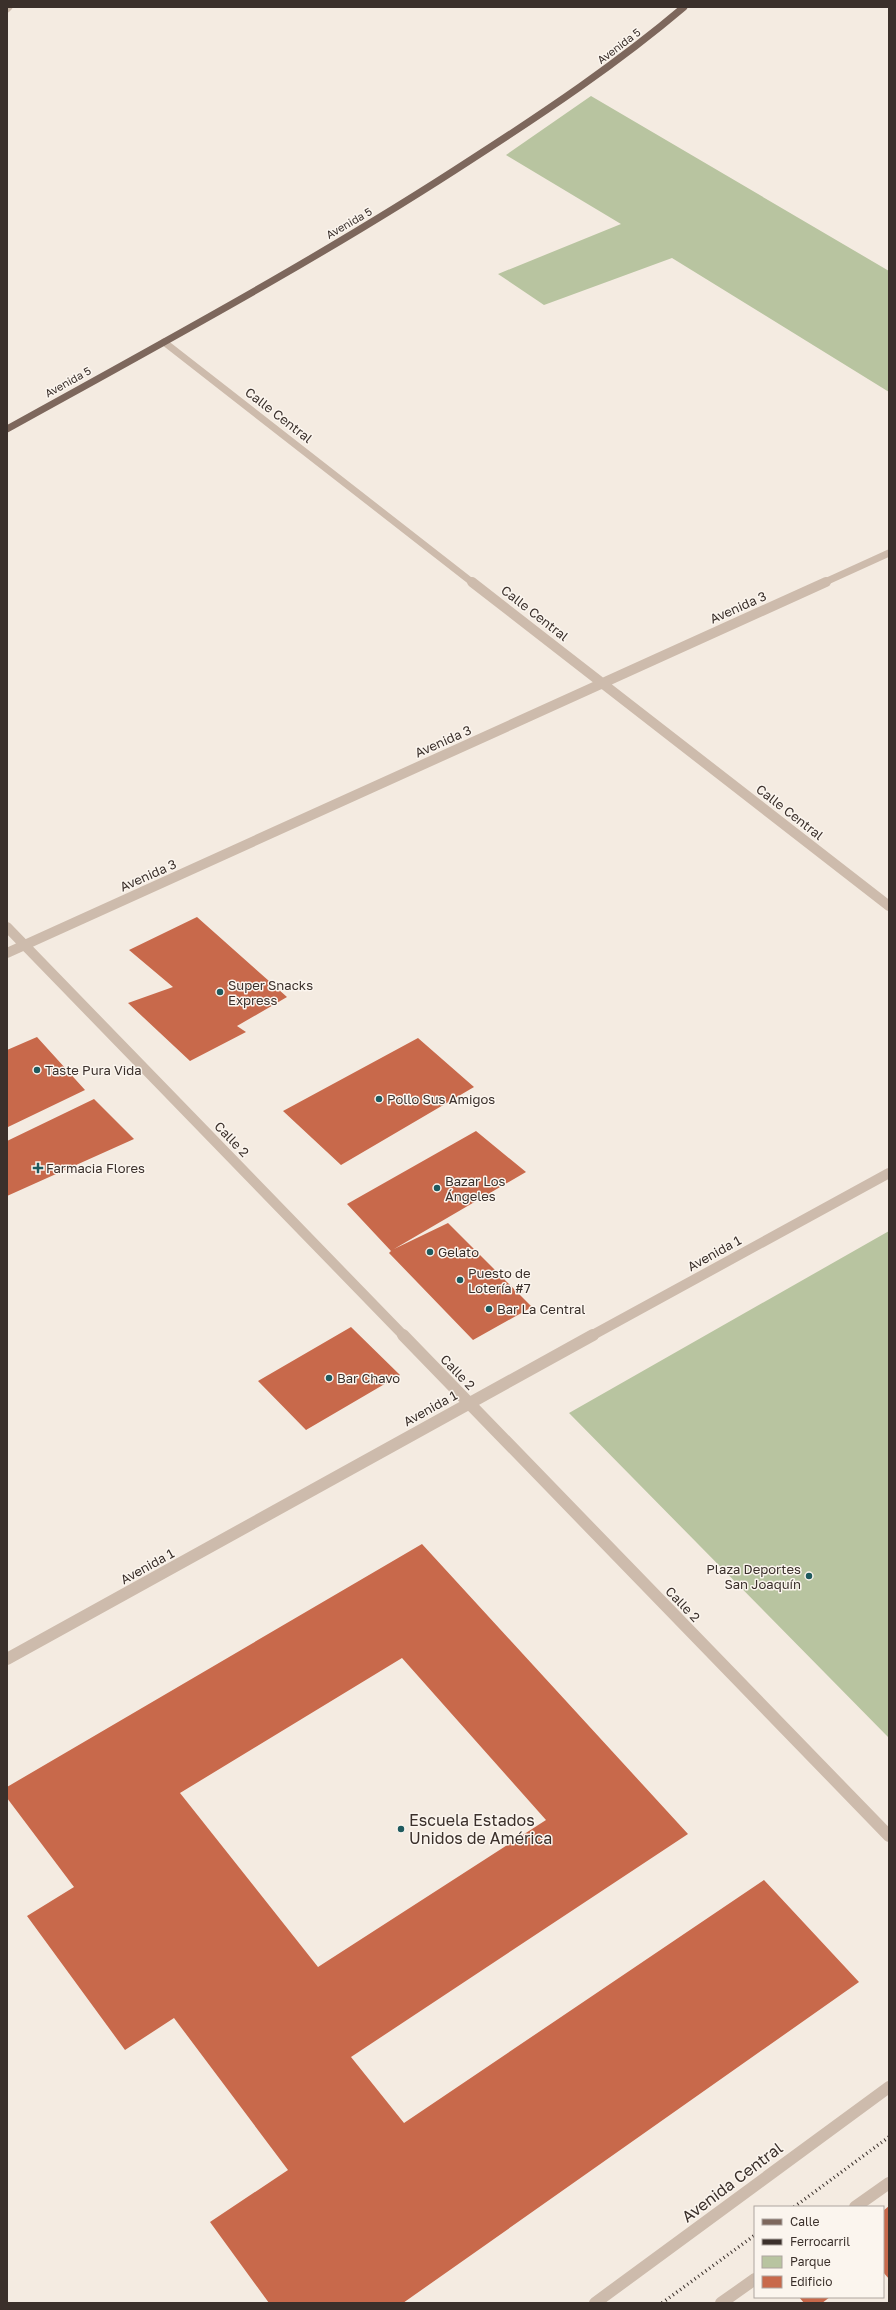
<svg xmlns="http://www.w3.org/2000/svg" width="896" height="2310" font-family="'Golos Text',sans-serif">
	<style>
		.green { fill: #b8c4a0 }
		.building { fill: #c8694b; fill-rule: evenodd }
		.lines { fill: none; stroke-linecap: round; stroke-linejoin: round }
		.minor-far2 { stroke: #cdbbac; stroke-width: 7 }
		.minor-far1 { stroke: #cdbbac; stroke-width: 10 }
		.minor { stroke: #cdbbac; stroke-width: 12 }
		.major { stroke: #7d675c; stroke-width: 7 }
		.rail { stroke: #3b302b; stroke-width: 3.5; stroke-dasharray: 1 3.5; stroke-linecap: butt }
		.poi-dot { fill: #1f5a5e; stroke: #fbf5ee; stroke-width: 1.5 }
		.labels { text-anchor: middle; stroke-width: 3; stroke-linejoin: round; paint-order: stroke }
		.far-street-label { font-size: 11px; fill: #3b302b; stroke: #fbf5ee }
		.street-label { font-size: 13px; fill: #3b302b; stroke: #fbf5ee }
		.poi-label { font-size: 13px; fill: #3b302b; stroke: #fbf5ee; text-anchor: start }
		.near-poi-label { font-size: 16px; fill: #3b302b; stroke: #fbf5ee; text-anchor: start }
		.near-street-label { font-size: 16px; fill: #3b302b; stroke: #fbf5ee }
	</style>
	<rect width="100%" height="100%" fill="#f4ebe1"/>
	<path class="green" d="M591 96 889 271V392L672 258 544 305 498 274 621 224 506 155Z
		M889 1231V1738L569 1413Z"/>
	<path class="building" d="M197 917 287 997 237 1026 246 1032 190 1061 128 1003 173 987 129 950Z
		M37 1037 85 1090 8 1127 7 1050Z
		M418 1038 474 1087 341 1165 283 1111Z
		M94 1099 134 1139 7 1196V1141Z
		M476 1131 526 1172 394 1249 448 1223 532 1307 473 1340 389 1253 391 1251 347 1204Z
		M351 1327 400 1375 306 1430 258 1381Z
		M422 1544 688 1834 351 2057 404 2123 764 1880 859 1982 403 2303H269L210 2222 288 2170 174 2018 125 2050 27 1916 74 1887 7 1798V1787ZM402 1658 546 1820 318 1967 180 1793Z
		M889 2206V2279L883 2272V2211Z
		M799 2297H830L822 2303H804Z"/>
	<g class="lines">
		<path class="minor-far2" d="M7 9 9 7
			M164 342 473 583
			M823 583 889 553"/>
		<path class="minor-far1" d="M472 582 889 906
			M7 927 404 1336
			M7 953 826 582
			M591 1336 889 1173"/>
		<path class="minor" d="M403 1335 889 1836
			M7 1659 593 1335
			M855 2207 889 2183
			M595 2303 889 2087
			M721 2303 755 2279"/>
		<path class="major" d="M7 429C164 342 322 257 472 159 545 112 618 63 684 7"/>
		<path class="rail" d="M794 2207 889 2137
			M662 2303 755 2235"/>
	</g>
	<g class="poi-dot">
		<circle cx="220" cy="992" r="4"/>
		<circle cx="37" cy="1070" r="4"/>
		<circle cx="379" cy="1099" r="4"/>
		<path d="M36 1162h4v4h4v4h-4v4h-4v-4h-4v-4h4z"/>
		<circle cx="437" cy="1188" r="4"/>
		<circle cx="430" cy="1252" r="4"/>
		<circle cx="460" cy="1280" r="4"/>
		<circle cx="489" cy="1309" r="4"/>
		<circle cx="329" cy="1378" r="4"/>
		<circle cx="809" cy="1576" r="4"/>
		<circle cx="401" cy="1829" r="4"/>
	</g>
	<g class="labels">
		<g class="far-street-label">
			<text transform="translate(619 46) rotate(-37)" y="4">Avenida 5</text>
			<text transform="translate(349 223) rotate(-30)" y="4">Avenida 5</text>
			<text transform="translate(68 382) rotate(-29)" y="4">Avenida 5</text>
		</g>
		<g class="street-label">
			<text transform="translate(279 415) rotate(38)" y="5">Calle Central</text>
			<text transform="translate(738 607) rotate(-24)" y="5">Avenida 3</text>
			<text transform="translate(535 613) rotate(38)" y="5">Calle Central</text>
			<text transform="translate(443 741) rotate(-24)" y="5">Avenida 3</text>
			<text transform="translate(790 812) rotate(38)" y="5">Calle Central</text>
			<text transform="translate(148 875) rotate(-24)" y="5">Avenida 3</text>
			<text transform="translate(232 1139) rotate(46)" y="5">Calle 2</text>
			<text transform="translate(714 1253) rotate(-29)" y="5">Avenida 1</text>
			<text transform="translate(458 1372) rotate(46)" y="5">Calle 2</text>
			<text transform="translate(430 1408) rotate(-29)" y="5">Avenida 1</text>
			<text transform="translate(147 1566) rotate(-29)" y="5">Avenida 1</text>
			<text transform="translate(683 1604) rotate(46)" y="5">Calle 2</text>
		</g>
		<g class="poi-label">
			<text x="228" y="990">Super Snacks<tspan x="228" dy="15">Express</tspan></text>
			<text x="45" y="1075">Taste Pura Vida</text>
			<text x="387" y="1104">Pollo Sus Amigos</text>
			<text x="46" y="1173">Farmacia Flores</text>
			<text x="445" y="1186">Bazar Los<tspan x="445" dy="15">Ángeles</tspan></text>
			<text x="438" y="1257">Gelato</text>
			<text x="468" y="1278">Puesto de<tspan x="468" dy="15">Lotería #7</tspan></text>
			<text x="497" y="1314">Bar La Central</text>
			<text x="337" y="1383">Bar Chavo</text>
			<text x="801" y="1574" text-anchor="end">Plaza Deportes<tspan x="801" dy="15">San Joaquín</tspan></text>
		</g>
		<g class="near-poi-label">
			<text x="409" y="1826">Escuela Estados<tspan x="409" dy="18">Unidos de América</tspan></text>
		</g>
		<g class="near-street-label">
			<text transform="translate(732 2182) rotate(-37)" y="6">Avenida Central</text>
		</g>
	</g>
	<rect width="896" height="2310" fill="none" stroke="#3b302b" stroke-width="16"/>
	<rect x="754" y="2206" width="130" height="92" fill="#fbf5ee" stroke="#aea6a0"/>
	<rect x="762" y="2219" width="20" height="6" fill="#7d675c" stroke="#aea6a0"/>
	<text x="790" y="2226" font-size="12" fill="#3b302b">Calle</text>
	<rect x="762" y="2239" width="20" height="6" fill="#3b302b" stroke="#aea6a0"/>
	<text x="790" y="2246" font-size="12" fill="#3b302b">Ferrocarril</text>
	<rect x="762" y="2256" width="20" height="12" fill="#b8c4a0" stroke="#aea6a0"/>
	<text x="790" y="2266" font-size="12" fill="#3b302b">Parque</text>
	<rect x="762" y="2276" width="20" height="12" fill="#c8694b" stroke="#aea6a0"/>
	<text x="790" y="2286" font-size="12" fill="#3b302b">Edificio</text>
</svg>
